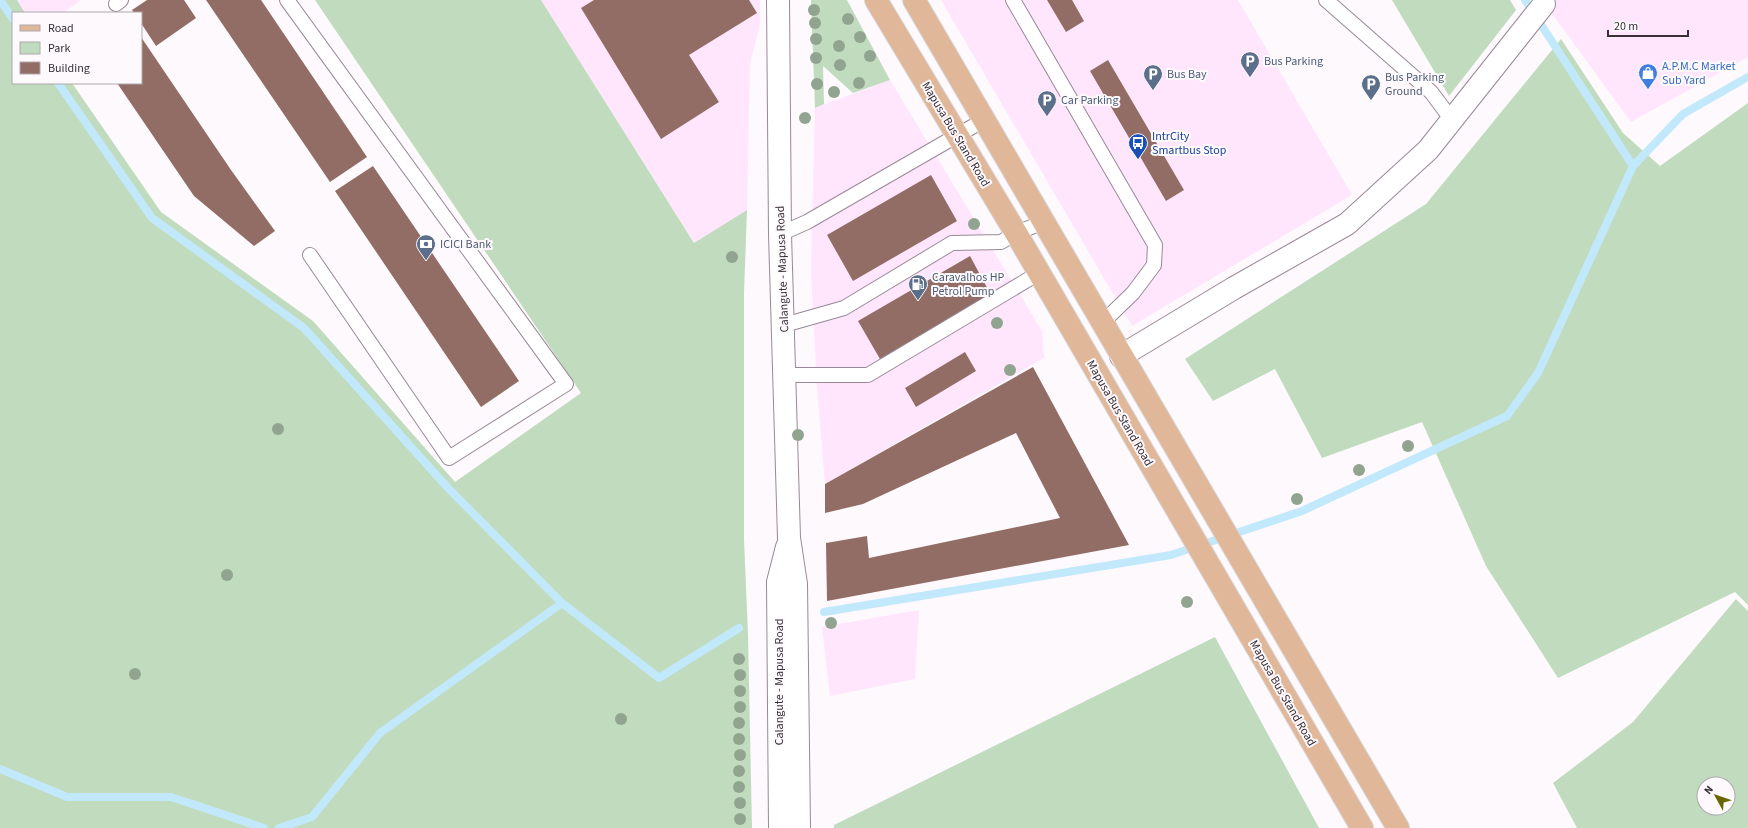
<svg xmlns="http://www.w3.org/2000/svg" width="1748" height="828" font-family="'Source Sans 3',sans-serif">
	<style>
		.built { fill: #ffe6fc }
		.green { fill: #c1dbbe; fill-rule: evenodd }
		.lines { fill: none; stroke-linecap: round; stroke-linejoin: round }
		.stream { stroke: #c1e9fb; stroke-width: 8 }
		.building { fill: #926d65 }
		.service-casing { stroke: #998897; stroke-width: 16 }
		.minor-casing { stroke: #998897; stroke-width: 24 }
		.secondary-casing { stroke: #998897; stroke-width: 24 }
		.primary-casing { stroke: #d7d6d7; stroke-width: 24 }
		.service { stroke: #fff; stroke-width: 14 }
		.minor { stroke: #fff; stroke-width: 22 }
		.secondary { stroke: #fff; stroke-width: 22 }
		.primary { stroke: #e0b798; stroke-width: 22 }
		.tree { fill: #91a48f }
		.labels { text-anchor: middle; stroke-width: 4; stroke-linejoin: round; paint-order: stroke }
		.service-label { font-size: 12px; fill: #4e5e75; stroke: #fdf9fd; text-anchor: start }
		.shop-label { font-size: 12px; fill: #366cbe; stroke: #fdf9fd; text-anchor: start }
		.street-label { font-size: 12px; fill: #373036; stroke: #fdf9fd }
		.transit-label { font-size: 12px; fill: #164399; stroke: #fdf9fd; text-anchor: start }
	</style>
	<rect width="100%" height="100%" fill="#fdf9fd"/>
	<path class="built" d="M17 0H81L63 13H25Z
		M541 0H760V24L750 64 747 210 695 244Z
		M941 0H1238L1352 195 1132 326Z
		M1542 0H1748V57L1631 122Z
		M890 80 1042 331 1044 358 825 484 817 387 811 271 815 108Z
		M919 610 915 679 830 696 822 627Z"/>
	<path class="green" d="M0 0H17L25 13H13V83H72L161 212 313 321 455 482 581 393 315 0H541L694 243 747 210 744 293V539L748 635 752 828H0Z
		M811 0H847L890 80 853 93 823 66 824 104 815 108Z
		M1392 0H1510L1516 10 1449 96Z
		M1561 39 1623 133 1660 166 1748 103V605L1735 592 1558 678 1486 566 1422 422 1322 458 1275 369 1213 401 1185 359 1426 204Z
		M1736 599 1748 611V828H1577L1553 783 1633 722ZM1704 784H1728V808H1704Z
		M1215 637 1319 828H834V825Z"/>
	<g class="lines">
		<path class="stream" d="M0 0 13 19
			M1525 0 1633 166
			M58 83 152 218 304 328 448 488 562 603 659 678 739 628
			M824 612 1171 555 1302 511 1507 416 1538 373 1633 166 1683 114 1748 77
			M0 769 67 797H171L264 828
			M279 828 312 817 380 733 562 603"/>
	</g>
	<path class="building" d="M147 0H184L196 18 156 46 141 23V13H134L132 10Z
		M206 0H261L367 157 330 182Z
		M594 0H749L757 13 689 55 719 102 661 139 581 8Z
		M1047 0H1072L1084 21 1066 32Z
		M141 37 231 170 275 231 254 246 194 196 117 83H141Z
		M1108 60 1184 190 1166 201 1090 71Z
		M373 166 519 381 481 407 335 191Z
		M931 175 957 221 853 281 827 235Z
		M970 256 991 295 880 359 858 321Z
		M965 352 976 371 916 407 905 388Z
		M1033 367 1129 545 827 601 826 543 867 536 869 558 1060 518 1016 433 863 504 825 513V484Z"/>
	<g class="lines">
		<g class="service-casing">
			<path id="service" d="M287 0 566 384 449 458 310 255
				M1013 0 1155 245 1154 265 1133 293 1103 322
				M1326 0 1431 92 1452 120
				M116 4 121 0
				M780 234 807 222 984 120
				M784 325 844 308 952 243 1001 242 1016 233 1044 222
				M785 375H868L1039 273"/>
		</g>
		<g class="minor-casing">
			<path id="minor" d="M1121 356 1234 288 1347 224 1428 150 1544 4"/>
		</g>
		<g class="secondary-casing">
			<path id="secondary" d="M778 0 780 234 789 538 796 584 799 828
				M780 828 778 582 787 547"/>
		</g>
		<g class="primary-casing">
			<path id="primary" d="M876 0 1016 233 1362 828
				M914 0 1398 828"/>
		</g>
		<use href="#service" class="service"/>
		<use href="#minor" class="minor"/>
		<use href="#secondary" class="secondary"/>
		<use href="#primary" class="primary"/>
	</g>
	<g class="tree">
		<circle cx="814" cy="10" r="6"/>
		<circle cx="848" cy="19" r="6"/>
		<circle cx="815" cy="23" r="6"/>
		<circle cx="860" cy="37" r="6"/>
		<circle cx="816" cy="39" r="6"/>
		<circle cx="839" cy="46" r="6"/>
		<circle cx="870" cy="56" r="6"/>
		<circle cx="816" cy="58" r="6"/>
		<circle cx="840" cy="65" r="6"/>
		<circle cx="859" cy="83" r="6"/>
		<circle cx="817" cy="84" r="6"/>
		<circle cx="834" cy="92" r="6"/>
		<circle cx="805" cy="118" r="6"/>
		<circle cx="974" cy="224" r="6"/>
		<circle cx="732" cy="257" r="6"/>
		<circle cx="997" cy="323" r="6"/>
		<circle cx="1010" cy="370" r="6"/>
		<circle cx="278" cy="429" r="6"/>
		<circle cx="798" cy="435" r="6"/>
		<circle cx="1408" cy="446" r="6"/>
		<circle cx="1359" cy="470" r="6"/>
		<circle cx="1297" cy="499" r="6"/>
		<circle cx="227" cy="575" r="6"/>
		<circle cx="1187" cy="602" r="6"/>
		<circle cx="831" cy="623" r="6"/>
		<circle cx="739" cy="659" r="6"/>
		<circle cx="135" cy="674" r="6"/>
		<circle cx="740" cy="675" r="6"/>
		<circle cx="740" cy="691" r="6"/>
		<circle cx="740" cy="707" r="6"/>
		<circle cx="621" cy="719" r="6"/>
		<circle cx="739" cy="723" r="6"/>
		<circle cx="739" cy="739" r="6"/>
		<circle cx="740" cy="755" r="6"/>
		<circle cx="739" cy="771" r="6"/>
		<circle cx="739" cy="787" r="6"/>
		<circle cx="740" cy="803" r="6"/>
		<circle cx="740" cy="819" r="6"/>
	</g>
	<defs>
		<g id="parking-pin" transform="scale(1)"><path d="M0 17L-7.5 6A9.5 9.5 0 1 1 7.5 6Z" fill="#5c6f8a" stroke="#fdf9fd"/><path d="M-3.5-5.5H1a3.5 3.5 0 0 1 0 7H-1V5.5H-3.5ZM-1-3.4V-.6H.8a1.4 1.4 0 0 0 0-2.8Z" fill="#fff"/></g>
		<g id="shop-pin" transform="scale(1)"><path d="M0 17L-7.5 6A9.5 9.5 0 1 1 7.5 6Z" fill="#3f7fe0" stroke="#fdf9fd"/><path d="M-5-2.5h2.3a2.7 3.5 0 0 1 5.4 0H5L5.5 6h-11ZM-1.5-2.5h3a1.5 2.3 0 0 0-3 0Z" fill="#fff"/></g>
		<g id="bus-pin" transform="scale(1)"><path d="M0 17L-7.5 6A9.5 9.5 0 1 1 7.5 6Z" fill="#1a4fb4" stroke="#fdf9fd"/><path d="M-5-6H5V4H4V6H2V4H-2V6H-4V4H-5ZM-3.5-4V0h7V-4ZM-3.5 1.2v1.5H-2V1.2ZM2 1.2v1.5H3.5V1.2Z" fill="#fff"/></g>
		<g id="bank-pin" transform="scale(1)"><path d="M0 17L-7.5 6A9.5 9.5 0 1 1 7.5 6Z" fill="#5c6f8a" stroke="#fdf9fd"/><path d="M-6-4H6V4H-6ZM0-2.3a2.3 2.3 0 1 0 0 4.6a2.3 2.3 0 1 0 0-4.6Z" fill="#fff"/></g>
		<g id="fuel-pin" transform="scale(1)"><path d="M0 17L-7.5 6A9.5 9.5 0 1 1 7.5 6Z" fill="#5c6f8a" stroke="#fdf9fd"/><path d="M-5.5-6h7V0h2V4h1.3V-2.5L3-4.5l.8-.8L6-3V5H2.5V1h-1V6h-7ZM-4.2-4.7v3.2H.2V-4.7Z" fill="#fff"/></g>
	</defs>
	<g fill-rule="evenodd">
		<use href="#parking-pin" x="1250" y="61"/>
		<use href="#shop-pin" x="1648" y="73"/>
		<use href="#parking-pin" x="1153" y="74"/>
		<use href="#parking-pin" x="1371" y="84"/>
		<use href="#parking-pin" x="1047" y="100"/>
		<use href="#bus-pin" x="1138" y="143"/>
		<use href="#bank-pin" x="426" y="244"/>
		<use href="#fuel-pin" x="918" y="284"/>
	</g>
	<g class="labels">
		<g class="service-label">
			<text x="1264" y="65">Bus Parking</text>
			<text x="1167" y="78">Bus Bay</text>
			<text x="1385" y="81">Bus Parking<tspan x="1385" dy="14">Ground</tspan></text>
			<text x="1061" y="104">Car Parking</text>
			<text x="440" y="248">ICICI Bank</text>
			<text x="932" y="281">Caravalhos HP<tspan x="932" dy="14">Petrol Pump</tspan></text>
		</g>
		<g class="shop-label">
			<text x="1662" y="70">A.P.M.C Market<tspan x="1662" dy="14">Sub Yard</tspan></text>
		</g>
		<g class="street-label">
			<text transform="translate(956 134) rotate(59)" y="4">Mapusa Bus Stand Road</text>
			<text transform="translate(782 269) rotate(-92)" y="4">Calangute - Mapusa Road</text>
			<text transform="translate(1120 413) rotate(60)" y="4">Mapusa Bus Stand Road</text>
			<text transform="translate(779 682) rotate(-90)" y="4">Calangute - Mapusa Road</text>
			<text transform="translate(1283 693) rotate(60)" y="4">Mapusa Bus Stand Road</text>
		</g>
		<g class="transit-label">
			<text x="1152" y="140">IntrCity<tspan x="1152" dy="14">Smartbus Stop</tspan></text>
		</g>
	</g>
	<rect x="12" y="12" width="130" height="72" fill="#fdf9fd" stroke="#aea9ad"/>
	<rect x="20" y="25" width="20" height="6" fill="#e0b798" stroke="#aea9ad"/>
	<text x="48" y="32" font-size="12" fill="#373036">Road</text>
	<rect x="20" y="42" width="20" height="12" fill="#c1dbbe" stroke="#aea9ad"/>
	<text x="48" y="52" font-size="12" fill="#373036">Park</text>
	<rect x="20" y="62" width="20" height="12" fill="#926d65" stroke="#aea9ad"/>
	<text x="48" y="72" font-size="12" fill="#373036">Building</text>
	<g transform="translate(1716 796) rotate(310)"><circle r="19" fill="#fdf9fd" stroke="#aea9ad"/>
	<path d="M0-3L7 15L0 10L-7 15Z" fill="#676803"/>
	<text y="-6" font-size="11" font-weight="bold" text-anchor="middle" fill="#373036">N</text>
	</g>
	<path d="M1608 30v6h80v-6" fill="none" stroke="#373036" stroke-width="2"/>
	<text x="1614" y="30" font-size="12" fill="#373036" stroke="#fdf9fd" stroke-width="3" paint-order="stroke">20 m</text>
</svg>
